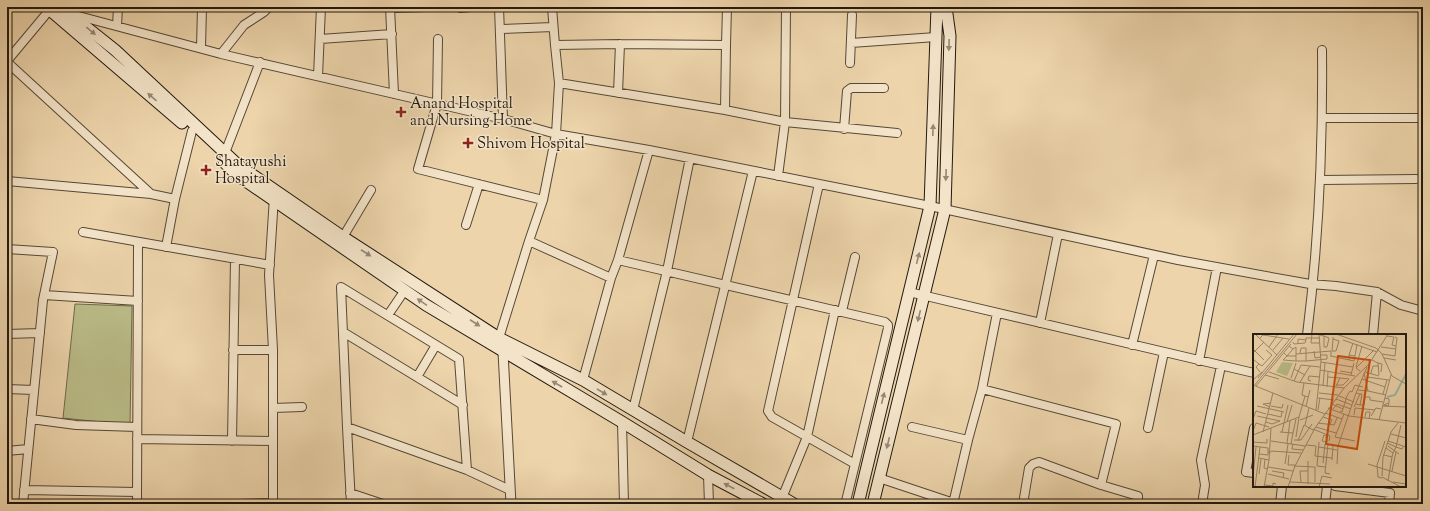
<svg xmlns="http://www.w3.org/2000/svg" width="1430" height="511" font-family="'Sorts Mill Goudy',serif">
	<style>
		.green { fill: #babc88; stroke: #6e6a4c }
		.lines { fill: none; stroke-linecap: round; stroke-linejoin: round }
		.minor-casing { stroke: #554836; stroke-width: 10 }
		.tertiary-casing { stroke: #554836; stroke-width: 11 }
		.secondary-casing { stroke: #22190f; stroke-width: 13 }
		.minor { stroke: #f3e3c8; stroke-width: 8 }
		.tertiary { stroke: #f3e3c8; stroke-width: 9 }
		.secondary { stroke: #f3e3c8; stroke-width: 11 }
		.oneway { fill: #958875 }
		.poi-dot { fill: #8f2418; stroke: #f3e3c8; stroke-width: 1.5 }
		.labels { text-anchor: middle; stroke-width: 3; stroke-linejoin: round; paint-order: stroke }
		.poi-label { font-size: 15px; fill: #22190f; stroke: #f3e3c8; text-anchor: start }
		.inset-river { fill: none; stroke: #9ab9a4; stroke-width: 2 }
		.inset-road { fill: none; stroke: #9c896d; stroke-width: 1 }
		.view { fill: #ca4f0c; fill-opacity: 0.15; stroke: #ca4f0c; stroke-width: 2 }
		.inset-edge { fill: none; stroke: #22190f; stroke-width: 2 }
	</style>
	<rect width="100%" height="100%" fill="#edd4ab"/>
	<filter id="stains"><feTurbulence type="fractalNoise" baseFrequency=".005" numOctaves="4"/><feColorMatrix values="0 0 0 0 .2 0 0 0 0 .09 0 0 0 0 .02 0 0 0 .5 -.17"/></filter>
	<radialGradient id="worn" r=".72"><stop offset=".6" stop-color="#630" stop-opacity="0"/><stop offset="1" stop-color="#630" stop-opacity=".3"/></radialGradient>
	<path class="green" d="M75 304 132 306 130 425 63 418Z"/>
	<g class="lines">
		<g class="minor-casing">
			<path id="minor" d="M390 7 394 94
				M499 7 503 119
				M552 7 555 45
				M786 7 785 122 897 133
				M391 8 427 7
				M460 8 471 7
				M71 14 221 54 503 119 556 134 543 200
				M117 26 118 7
				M501 29 553 27
				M320 39 392 34
				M438 39 437 104 418 169 543 200 529 241 611 278 618 260 649 150
				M851 43 936 37
				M726 45 727 7
				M201 48 202 7
				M221 54 244 25 264 12 269 7
				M7 61 52 7
				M7 62 151 194 175 199 192 131
				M850 63 852 15
				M318 76 321 7
				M559 83 555 45 620 44 726 45 725 110
				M618 93 620 44
				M1322 118H1423
				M844 129 847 91 851 88H884
				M225 153 260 62
				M778 176 785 122 725 110 559 83 556 134 649 150 930 206 1178 260 1310 284 1336 286 1377 292 1401 305 1423 311
				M1321 180 1416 179
				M7 181 151 194
				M819 184 768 411 772 417 855 464
				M466 225 479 184
				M83 232 270 265
				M343 237 371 190
				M166 247 175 199
				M7 249 53 252 43 300 23 504
				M618 260 885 322 888 325V328L846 501
				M909 292 1254 373
				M44 295 138 301
				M842 311 855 257
				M388 315 405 290
				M1040 323 1058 234
				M343 332 463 405
				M7 334 40 333
				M1307 335C1319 240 1323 145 1322 50
				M1373 335 1377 292
				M499 338 529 241
				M1132 345 1154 255
				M233 350H273
				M1199 361 1217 267
				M417 377 436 345
				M583 380 611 278
				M7 389 34 390
				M982 389 1116 424 1101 485 1138 496V504
				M273 408 302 407
				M633 410 667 271 690 158
				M31 419 76 425 137 427
				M622 422 624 504
				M347 427 341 287 459 359 467 470
				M912 427 968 440
				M1148 428 1164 352
				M1254 428 1246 472 1254 473
				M137 439 273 441
				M232 441 235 259
				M687 442 753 171
				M7 451 28 449
				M708 475 709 504
				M879 478 954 503
				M1335 486 1390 493 1389 504
				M24 490 137 492
				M350 493 383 504
				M782 498 807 437 835 310
				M137 504 138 242
				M236 504 273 503
				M273 504V350L269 275 274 197
				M351 504 347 427 467 470 510 490
				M953 504 968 440 982 389 997 313
				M1023 504 1029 468 1033 464 1039 462 1101 485
				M1202 504 1205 485 1201 460 1221 366
				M1280 504 1282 486
				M1325 504 1327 486"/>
		</g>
		<g class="tertiary-casing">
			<path id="tertiary" d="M505 346 503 352 511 504"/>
		</g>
		<g class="secondary-casing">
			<path id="secondary" d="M45 7 50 10 182 123
				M61 7 115 50 238 165 343 237 499 338 583 380 687 442 794 504
				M224 162 237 175 426 305 622 422 708 475 763 504
				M858 504 930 206 937 7
				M873 504 945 209 950 36 947 14 945 7"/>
		</g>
		<use href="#minor" class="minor"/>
		<use href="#tertiary" class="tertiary"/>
		<use href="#secondary" class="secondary"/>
	</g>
	<defs><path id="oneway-solid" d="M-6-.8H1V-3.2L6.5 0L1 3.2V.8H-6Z"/></defs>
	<g class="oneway">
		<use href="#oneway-solid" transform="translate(91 31) rotate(39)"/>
		<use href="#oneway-solid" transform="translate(949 45) rotate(92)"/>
		<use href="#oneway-solid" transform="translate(152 97) rotate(-139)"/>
		<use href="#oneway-solid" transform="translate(933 130) rotate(-88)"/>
		<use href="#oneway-solid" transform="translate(946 175) rotate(92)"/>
		<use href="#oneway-solid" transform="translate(366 253) rotate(33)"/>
		<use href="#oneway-solid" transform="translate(918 258) rotate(-76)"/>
		<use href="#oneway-solid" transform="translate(422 302) rotate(-146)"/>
		<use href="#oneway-solid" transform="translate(919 316) rotate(104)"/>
		<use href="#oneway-solid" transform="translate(475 323) rotate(33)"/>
		<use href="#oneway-solid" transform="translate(557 384) rotate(-150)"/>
		<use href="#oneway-solid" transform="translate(602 392) rotate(31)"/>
		<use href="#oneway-solid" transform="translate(883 398) rotate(-76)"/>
		<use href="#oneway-solid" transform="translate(888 443) rotate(104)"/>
		<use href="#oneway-solid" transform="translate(729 486) rotate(-152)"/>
	</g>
	<g class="poi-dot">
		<path d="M399 106h4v4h4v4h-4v4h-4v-4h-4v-4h4z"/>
		<path d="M466 137h4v4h4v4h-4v4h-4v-4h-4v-4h4z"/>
		<path d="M204 164h4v4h4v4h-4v4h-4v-4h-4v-4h4z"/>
	</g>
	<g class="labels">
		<g class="poi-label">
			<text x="410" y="108">Anand Hospital<tspan x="410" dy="17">and Nursing Home</tspan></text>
			<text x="477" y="148">Shivom Hospital</text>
			<text x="215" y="166">Shatayushi<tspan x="215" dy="17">Hospital</tspan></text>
		</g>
	</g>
	<g transform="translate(1253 334)">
		<rect width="153" height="153" fill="#edd4ab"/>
		<path d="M29 28 40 29 34 42 23 38Z" fill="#babc88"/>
		<path class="inset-river" d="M134 63 142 61 153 40"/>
		<path class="inset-road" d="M2 0 24 21M59 0 58 9H67M83 0 123 14 129 20 139 42 153 50M67 1 71 2 76 4 74 13H71V2M134 2 141 3 139 11 143 12 144 4 142 3M7 4 10 1 36 5M80 5 86 7 83 17H79L80 5V3M53 6V4H67M90 6 124 18M40 8 41 10 52 9 53 6 45 5V9M36 12 40 15 43 13V20M16 13 25 0M128 13 143 15M0 15 11 26M20 16 30 4M61 17 62 24 68 23M0 19 11 8M31 19 34 22 40 15M47 19 48 14H53V27L74 25V21H67M129 20 142 22 143 12M96 21 100 9M78 22 101 27 102 22 96 21V26M102 22 104 10M131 24 143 26M0 25 6 30 3 33 7 38M119 26 125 29 126 41M43 27 30 26 34 22H43M53 27H43V20L78 17V23M68 28 100 33M125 29 129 30 128 38M6 30 9 32 19 21 13 16M103 33 109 12M41 35 52 41M67 36 102 42M87 37 99 39M107 37 103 34 121 16M16 38 44 48 91 54M112 38 126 42M118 39 120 32H125M12 41 26 45M98 41 101 29M75 43 87 44 83 52M114 43 136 46M5 44 41 0M38 44 43 29M109 45 132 53M0 46 9 38M41 47 48 31 67 33M58 47 55 46 56 42 67 43M47 48 57 32M51 49 49 61 55 63M0 51 72 80M83 51H90L96 45 87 44M3 52 38 10M70 52 72 29M0 53 44 0M74 53 75 38M105 56 115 57 111 39M115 57 133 61M66 59 85 61M103 59 114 33M130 60 134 46M86 62 101 68M65 64 81 66M132 64 136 65V69L135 72 131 71 135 69M83 65 99 71M79 70 90 75M103 70 107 71 109 60H107M107 71H111L112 63H117V66L130 68M4 72 31 78M18 72 29 74 30 70M53 72 57 56M129 72 153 73M17 73 10 70 18 69M101 73 107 60 103 59M75 74 96 82 153 89M80 75 84 70 98 75M63 76 68 28 66 0M65 76 67 64M87 77 89 78 94 62 97 57 99 58 102 51 110 53M72 79 89 85M15 80 28 83 29 78M91 80 82 103 102 107M101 81 102 74 122 76M4 82 27 87 19 90 13 88M118 82 123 74 128 75M70 83 79 86 77 90M112 83 113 78H117L116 85M0 85 3 77 13 80M47 86 60 81M126 86 138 41M34 88 39 71M65 89 81 91 84 84M52 91 56 74M63 93 83 99M60 95 77 102 76 107M0 97 3 89 16 93M10 98 20 59M27 98 40 99 38 110M29 98 35 71M40 99 43 85M138 100 153 104M0 101 46 83 52 62M43 103 46 83M73 103 74 108 69 107 71 101 73 102M41 106H48L59 90M18 107 52 112M45 107 51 91 60 96M135 107 153 113M0 108 14 109V105M66 108 64 132 72 133M34 109 37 87M134 109 143 113 148 91M40 110 39 115 50 116M75 110 72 139 77 140M53 111 63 112 62 122 79 124M0 112 15 114V118H18M135 112 146 120M66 113 84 116M18 117 48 119M140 119 143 113 149 115 150 113M6 120 15 121V118M36 121 35 131H42M131 121 139 123 140 119 133 114M6 124 16 126 11 153M12 125 11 134 15 135M16 126 18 94M79 126 80 112M70 129 72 110M32 130 35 110M84 130 85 112 103 59M115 130 153 142M41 132 62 133V148M15 133 40 137M19 137 31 139 30 144M139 137 143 118M6 140 8 125M15 140 36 145M0 142 3 113M129 142 130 123 138 98 145 89M129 143 148 153M129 144 125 143 124 131 132 107M135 147 139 123M37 148 77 150M48 148 47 137H55M140 148 153 150M55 150V127M12 151 20 152V149L23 150M2 153 7 113M35 153 42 132 62 94 91 54 116 30 135 0M66 153 69 142 79 144"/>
		<path class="view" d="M85 22 117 26 104 115 73 110Z"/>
		<rect width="153" height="153" class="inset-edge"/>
	</g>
	<rect width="1430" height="511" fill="none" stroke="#edd4ab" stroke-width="24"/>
	<rect x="8" y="8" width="1414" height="495" fill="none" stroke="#22190f" stroke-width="2"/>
	<rect x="12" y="12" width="1406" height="487" fill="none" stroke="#22190f"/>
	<rect width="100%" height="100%" filter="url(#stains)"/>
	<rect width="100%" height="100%" fill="url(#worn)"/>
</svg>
